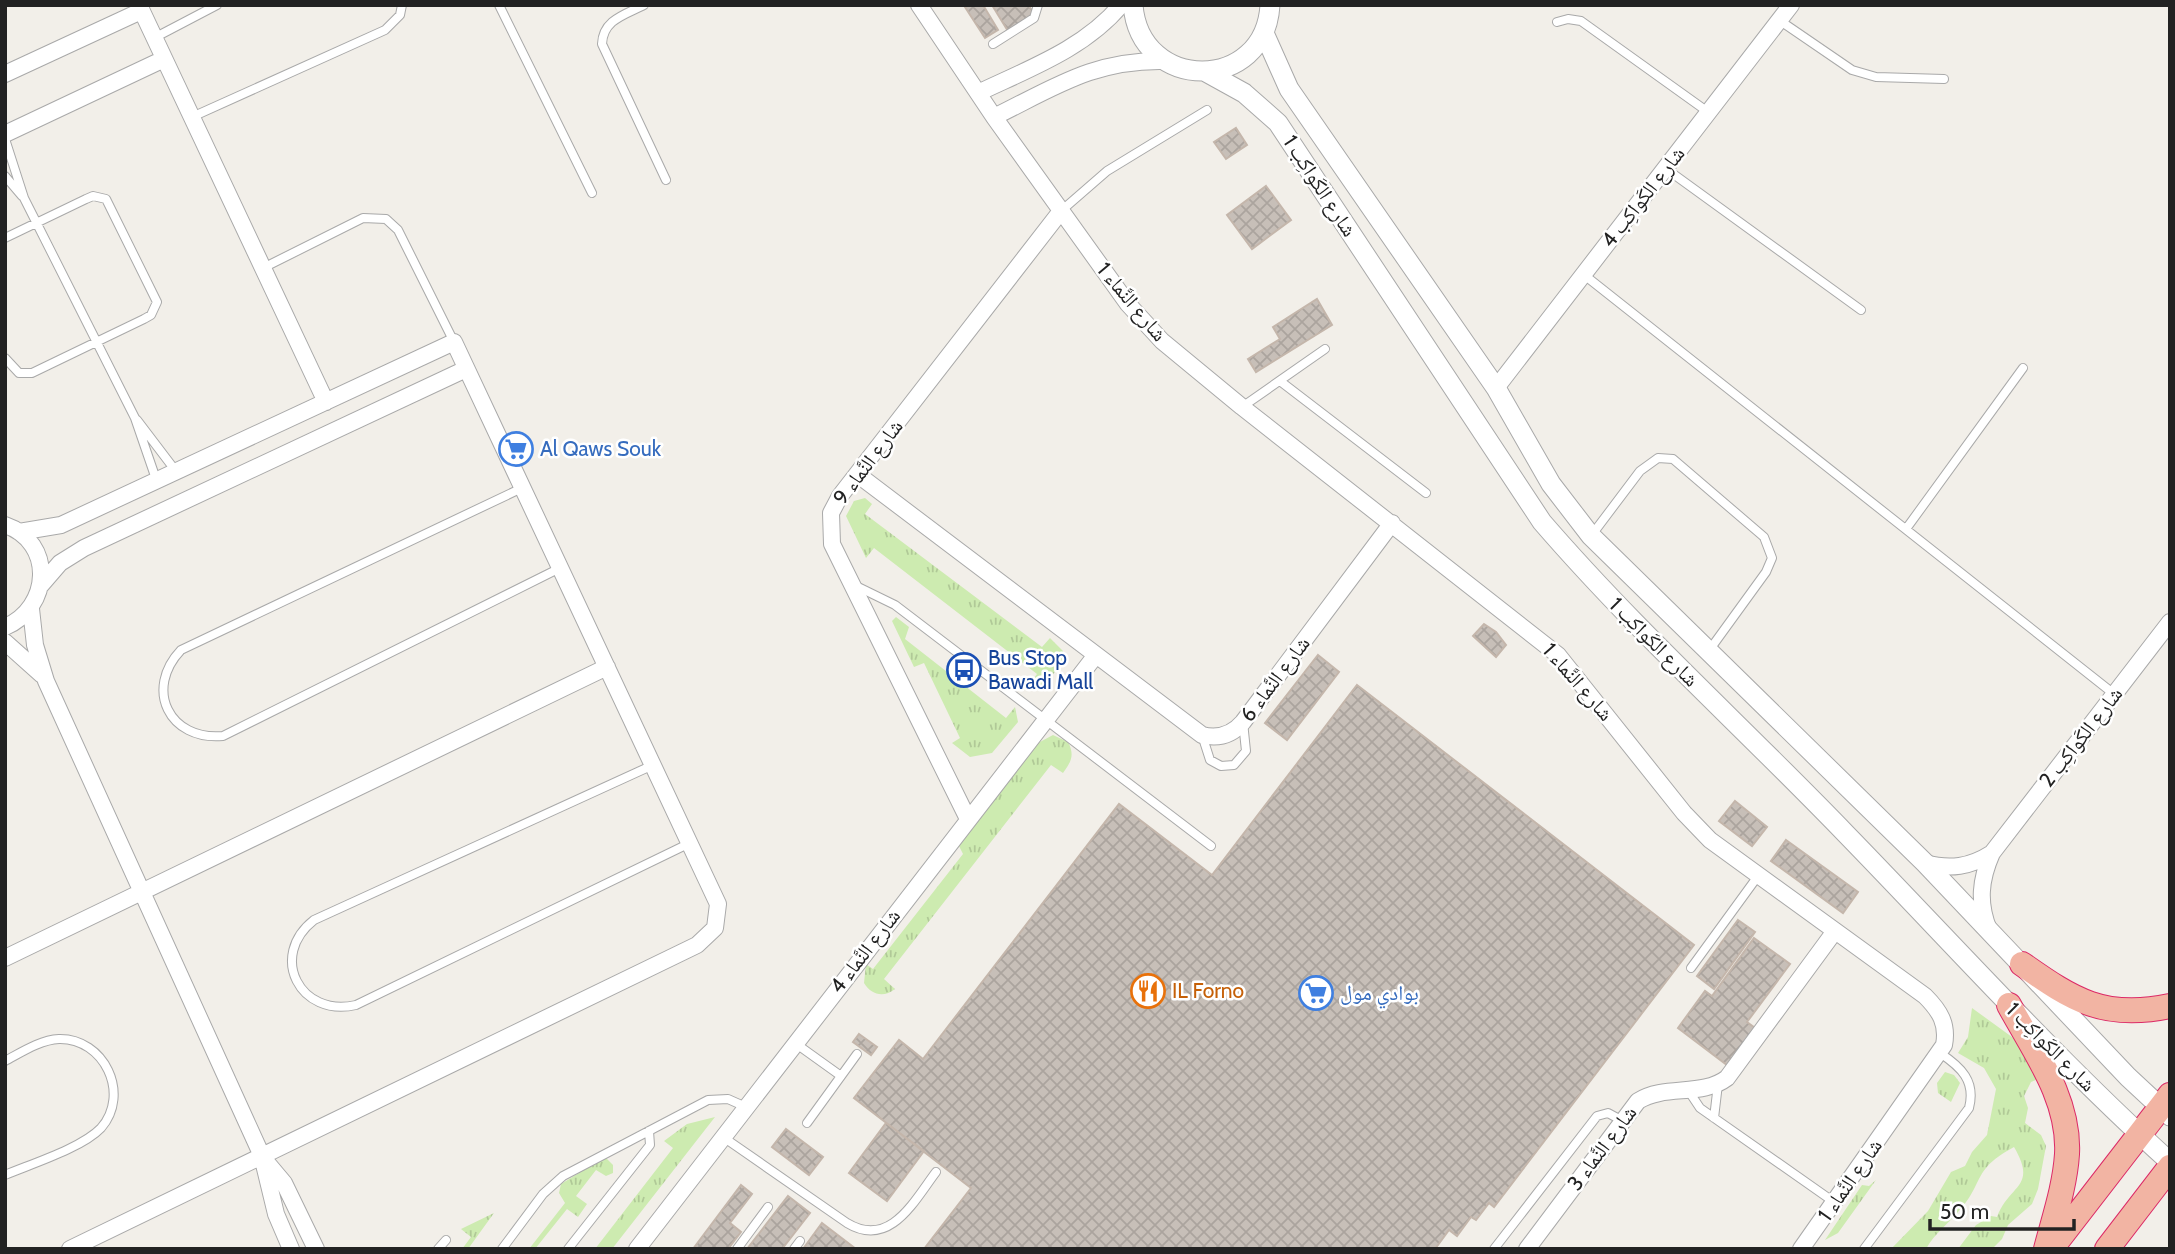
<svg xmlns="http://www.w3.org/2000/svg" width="2175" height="1254" font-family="Cabin,'Noto Naskh Arabic',sans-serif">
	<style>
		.grass { fill: url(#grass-tufts) }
		.building { fill: url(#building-cross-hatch); stroke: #c4b6ab; stroke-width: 2 }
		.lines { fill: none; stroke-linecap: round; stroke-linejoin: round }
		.service-casing { stroke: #a9a9a9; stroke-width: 10 }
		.minor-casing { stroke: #a9a9a9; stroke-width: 18 }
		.tertiary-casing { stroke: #a9a9a9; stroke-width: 21 }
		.trunk-casing { stroke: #dc2a67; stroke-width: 26 }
		.service { stroke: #fff; stroke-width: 8 }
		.minor { stroke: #fff; stroke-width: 16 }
		.tertiary { stroke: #fff; stroke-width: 19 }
		.trunk { stroke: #f2b4a3; stroke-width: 24 }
		.labels { text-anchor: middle; stroke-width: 5; stroke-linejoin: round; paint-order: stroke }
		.street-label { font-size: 21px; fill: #222; stroke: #fff }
		.shop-label { font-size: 21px; fill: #366cbe; stroke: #fff; text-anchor: start }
		.transit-label { font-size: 21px; fill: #164399; stroke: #fff; text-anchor: start }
		.food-label { font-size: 21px; fill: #c56008; stroke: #fff; text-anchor: start }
	</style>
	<defs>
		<pattern id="grass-tufts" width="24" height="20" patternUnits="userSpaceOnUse" patternTransform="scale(1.75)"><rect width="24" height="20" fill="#cdebb0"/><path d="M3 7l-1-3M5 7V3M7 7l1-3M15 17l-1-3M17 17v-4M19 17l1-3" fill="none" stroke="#b0c997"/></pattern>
		<pattern id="building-cross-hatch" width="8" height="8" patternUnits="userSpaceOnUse" patternTransform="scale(1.75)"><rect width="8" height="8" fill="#c7bfb8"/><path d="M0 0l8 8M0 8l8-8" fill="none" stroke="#aba49e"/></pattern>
	</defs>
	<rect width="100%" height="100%" fill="#f2efe9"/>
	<path class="grass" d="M865 498 872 504 865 514 1042 647 1050 638 1063 651 1065 660 1043 686 1031 682 1037 674 874 548 866 558 846 516 854 501Z
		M896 617 909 627 905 639 1006 718 1015 707 1018 722 992 753 970 757 952 743 960 738 924 663 914 667 892 621Z
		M1053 735 1068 742C1075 755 1071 762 1063 773L1051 765 884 979 895 989C884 998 871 995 864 983L866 964 873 969 963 854 959 846 1038 743Z
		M1972 1008 2012 1037 2041 1078 2031 1082 2024 1096 2028 1108 2025 1123 2041 1135 2046 1146 2038 1189 2032 1204 2008 1225 2002 1239 1992 1249H1958L1976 1225 1991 1216 1997 1217C2009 1184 2038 1188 2014 1147 1971 1170 1985 1183 1958 1212 1947 1225 1935 1233 1926 1249H1891L1928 1211 1951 1172 1965 1166 1972 1152 1987 1135 1996 1089 1984 1068 1958 1053 1968 1037Z
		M1945 1072 1954 1075 1960 1083 1951 1102 1938 1093 1937 1083Z
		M715 1117 612 1249H595L673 1148 664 1141 687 1124Z
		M605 1157 613 1165V1173L606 1176 596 1170 576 1196 587 1204 578 1217 567 1209 535 1249H529L565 1203 559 1193 561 1184Z
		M1876 1180 1838 1233 1825 1240 1862 1185 1869 1186Z
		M494 1213 468 1249H462L471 1237 461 1229Z"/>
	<path class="building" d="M968 5H983L998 30 985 38 965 7Z
		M992 5H1028L1034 13 1008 31Z
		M1236 128 1247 145 1226 159 1214 142Z
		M1266 186 1291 220 1252 249 1227 215Z
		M1317 299 1332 325 1256 372 1248 359 1280 339 1273 327Z
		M1484 624 1496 632 1506 645 1496 657 1473 636Z
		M1318 655 1339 672 1287 740 1265 723Z
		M1357 685 1694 945 1494 1207 1489 1203 1476 1220 1471 1217 1457 1236 1449 1230 1435 1249H924L971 1188 854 1098 899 1040 923 1059 1119 804 1212 875Z
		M1735 801 1767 827 1752 846 1719 821Z
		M1786 840 1858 892 1843 913 1771 861Z
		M1738 920 1755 932 1714 989 1697 976Z
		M1754 938 1790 964 1747 1022 1755 1028 1727 1065 1678 1028 1705 991 1712 996Z
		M859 1034 877 1047 871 1055 853 1042Z
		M886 1123 924 1151 887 1201 849 1173Z
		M786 1129 823 1157 809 1175 772 1147Z
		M741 1185 752 1194 730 1223 741 1232 728 1249H693Z
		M788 1196 810 1213 782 1249H747Z
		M822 1223 856 1249H803Z"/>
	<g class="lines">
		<g class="service-casing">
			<path id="service" d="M499 5 592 193
				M644 5C624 15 603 20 602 44L666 180
				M1779 20 1852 70 1876 77 1944 79
				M1557 22 1568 19 1581 21 1708 112
				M154 38 217 5
				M993 44 1034 18 1038 5
				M192 117 385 30 400 15 402 5
				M5 139 24 198 135 418 156 479
				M1665 168 1861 310
				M5 176 22 196
				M1061 211 1107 171 1207 110
				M5 238 86 199 93 196 106 199 157 302 151 315 144 319 32 373H19L5 358
				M263 268 363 218 386 219 398 230 454 342
				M1583 274 2114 694
				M1280 381 1426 493
				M1242 407 1325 349
				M137 420 175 470
				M522 488 181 650C144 689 169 741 223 736L560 568
				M1906 529 2023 368
				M1591 536 1640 471 1658 458 1673 459 1764 537 1772 558 1766 572 1708 652
				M852 584 895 605 1211 846
				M1202 735 1210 760 1221 766 1234 765 1246 751 1243 722
				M653 765 314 920C268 956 300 1018 356 1005L690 843
				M1691 968 1758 876
				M795 1043 841 1076
				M5 1061C22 1052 40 1040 59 1039 104 1038 131 1094 101 1128 82 1148 31 1164 5 1175
				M1688 1090 1700 1108 1834 1202
				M1714 1118 1718 1084
				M807 1123 857 1054
				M723 1137 847 1223C890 1249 914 1201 936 1172
				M438 1249 446 1240
				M502 1249 543 1194 563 1176 708 1100 728 1099 746 1107
				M568 1249 650 1145 649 1131
				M737 1249 768 1207
				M794 1249 800 1241
				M1494 1249 1597 1116 1608 1113 1621 1120
				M1864 1249 1969 1108C1976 1081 1961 1067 1940 1053"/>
		</g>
		<g class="minor-casing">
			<path id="minor" d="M139 5 326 402
				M919 5 994 117 1128 304 1162 341 1242 407 1558 655 1684 813 1710 840 1925 996C1940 1011 1948 1024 1944 1045L1801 1249
				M5 74 141 11
				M978 93C1028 69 1084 49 1121 5
				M994 117C1055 87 1095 59 1166 61
				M5 134 164 59
				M1496 388 1791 5
				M857 474 1202 735C1218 739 1232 735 1243 722L1392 523
				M5 525C55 542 51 608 5 627
				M19 532 61 525 454 342 718 904 715 928 697 945 70 1249
				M41 585 60 563 84 548 466 369
				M31 609 35 645 46 681 262 1156 276 1214 291 1249
				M5 642 42 675
				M968 819 832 544 831 513 840 496 1061 211
				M1925 863C1950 870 1970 867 1992 853
				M1989 930C1978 903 1980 880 1992 853L2170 622
				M5 958 607 667
				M263 1158 284 1183 316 1249
				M637 1249 1096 655
				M1527 1249 1638 1101C1665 1084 1702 1097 1727 1078L1835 931"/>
		</g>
		<g class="tertiary-casing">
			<path id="tertiary" d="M1133 5C1140 93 1265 93 1270 5
				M1264 33 1289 89 1496 388 1551 484 1591 536 1925 863 2128 1077 2170 1116
				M1206 72 1244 93 1278 123 1542 522C1637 632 1745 729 1846 834 1953 944 2056 1059 2170 1162"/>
		</g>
		<g class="trunk-casing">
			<path id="trunk" d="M2022 964C2073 1000 2104 1020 2170 1006
				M2009 1005C2034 1051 2070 1099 2067 1154 2065 1186 2054 1218 2046 1249
				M2051 1249 2170 1095
				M2107 1249 2170 1167"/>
		</g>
		<use href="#service" class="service"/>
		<use href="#minor" class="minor"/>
		<use href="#tertiary" class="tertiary"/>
		<use href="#trunk" class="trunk"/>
	</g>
	<defs>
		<g id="supermarket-ring" transform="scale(1.75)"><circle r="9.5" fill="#fff" stroke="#3f7fe0" stroke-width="1.5"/><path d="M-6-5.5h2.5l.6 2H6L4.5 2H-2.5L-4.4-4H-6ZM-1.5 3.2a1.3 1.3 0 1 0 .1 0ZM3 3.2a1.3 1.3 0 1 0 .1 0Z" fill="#3f7fe0"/></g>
		<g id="bus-ring" transform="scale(1.75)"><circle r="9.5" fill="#fff" stroke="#1a4fb4" stroke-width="1.5"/><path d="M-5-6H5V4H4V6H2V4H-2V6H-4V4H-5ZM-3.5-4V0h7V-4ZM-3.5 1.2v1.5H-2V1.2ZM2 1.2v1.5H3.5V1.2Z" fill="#1a4fb4"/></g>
		<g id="restaurant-ring" transform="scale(1.75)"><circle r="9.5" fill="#fff" stroke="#e8710a" stroke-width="1.5"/><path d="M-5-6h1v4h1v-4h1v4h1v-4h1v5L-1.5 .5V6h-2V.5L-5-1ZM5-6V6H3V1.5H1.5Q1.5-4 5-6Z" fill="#e8710a"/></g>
	</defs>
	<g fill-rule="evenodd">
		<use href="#supermarket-ring" x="516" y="449"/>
		<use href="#bus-ring" x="964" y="670"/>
		<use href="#restaurant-ring" x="1148" y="991"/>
		<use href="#supermarket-ring" x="1316" y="993"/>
	</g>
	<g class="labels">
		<g class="street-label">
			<text transform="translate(1320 186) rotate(57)" y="7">شارع الكَواكِب 1</text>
			<text transform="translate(1643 197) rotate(-52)" y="7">شارع الكَواكِب 4</text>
			<text transform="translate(1132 302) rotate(50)" y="7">شارع النَّماء 1</text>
			<text transform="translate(868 462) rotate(-53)" y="7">شارع النَّماء 9</text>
			<text transform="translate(1654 642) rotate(45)" y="7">شارع الكَواكِب 1</text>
			<text transform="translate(1275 679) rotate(-53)" y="7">شارع النَّماء 6</text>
			<text transform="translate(1578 682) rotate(49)" y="7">شارع النَّماء 1</text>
			<text transform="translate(2081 737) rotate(-52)" y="7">شارع الكَواكِب 2</text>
			<text transform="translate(865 951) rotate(-52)" y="7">شارع النَّماء 4</text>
			<text transform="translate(2051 1047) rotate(45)" y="7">شارع الكَواكِب 1</text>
			<text transform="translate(1602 1148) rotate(-53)" y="7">شارع النَّماء 3</text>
			<text transform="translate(1850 1180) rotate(-55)" y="7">شارع النَّماء 1</text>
		</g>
		<g class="shop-label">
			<text x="540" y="456">Al Qaws Souk</text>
			<text x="1340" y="1000">بوادي مول</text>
		</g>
		<g class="transit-label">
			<text x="988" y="665">Bus Stop<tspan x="988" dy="24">Bawadi Mall</tspan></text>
		</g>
		<g class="food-label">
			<text x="1172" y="998">IL Forno</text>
		</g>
	</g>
	<rect width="2175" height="1254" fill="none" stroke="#222222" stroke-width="14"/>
	<path d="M1930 1219v10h144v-10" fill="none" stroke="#222222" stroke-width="3.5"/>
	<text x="1940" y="1219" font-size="21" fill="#222222" stroke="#ffffff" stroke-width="5" paint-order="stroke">50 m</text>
</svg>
